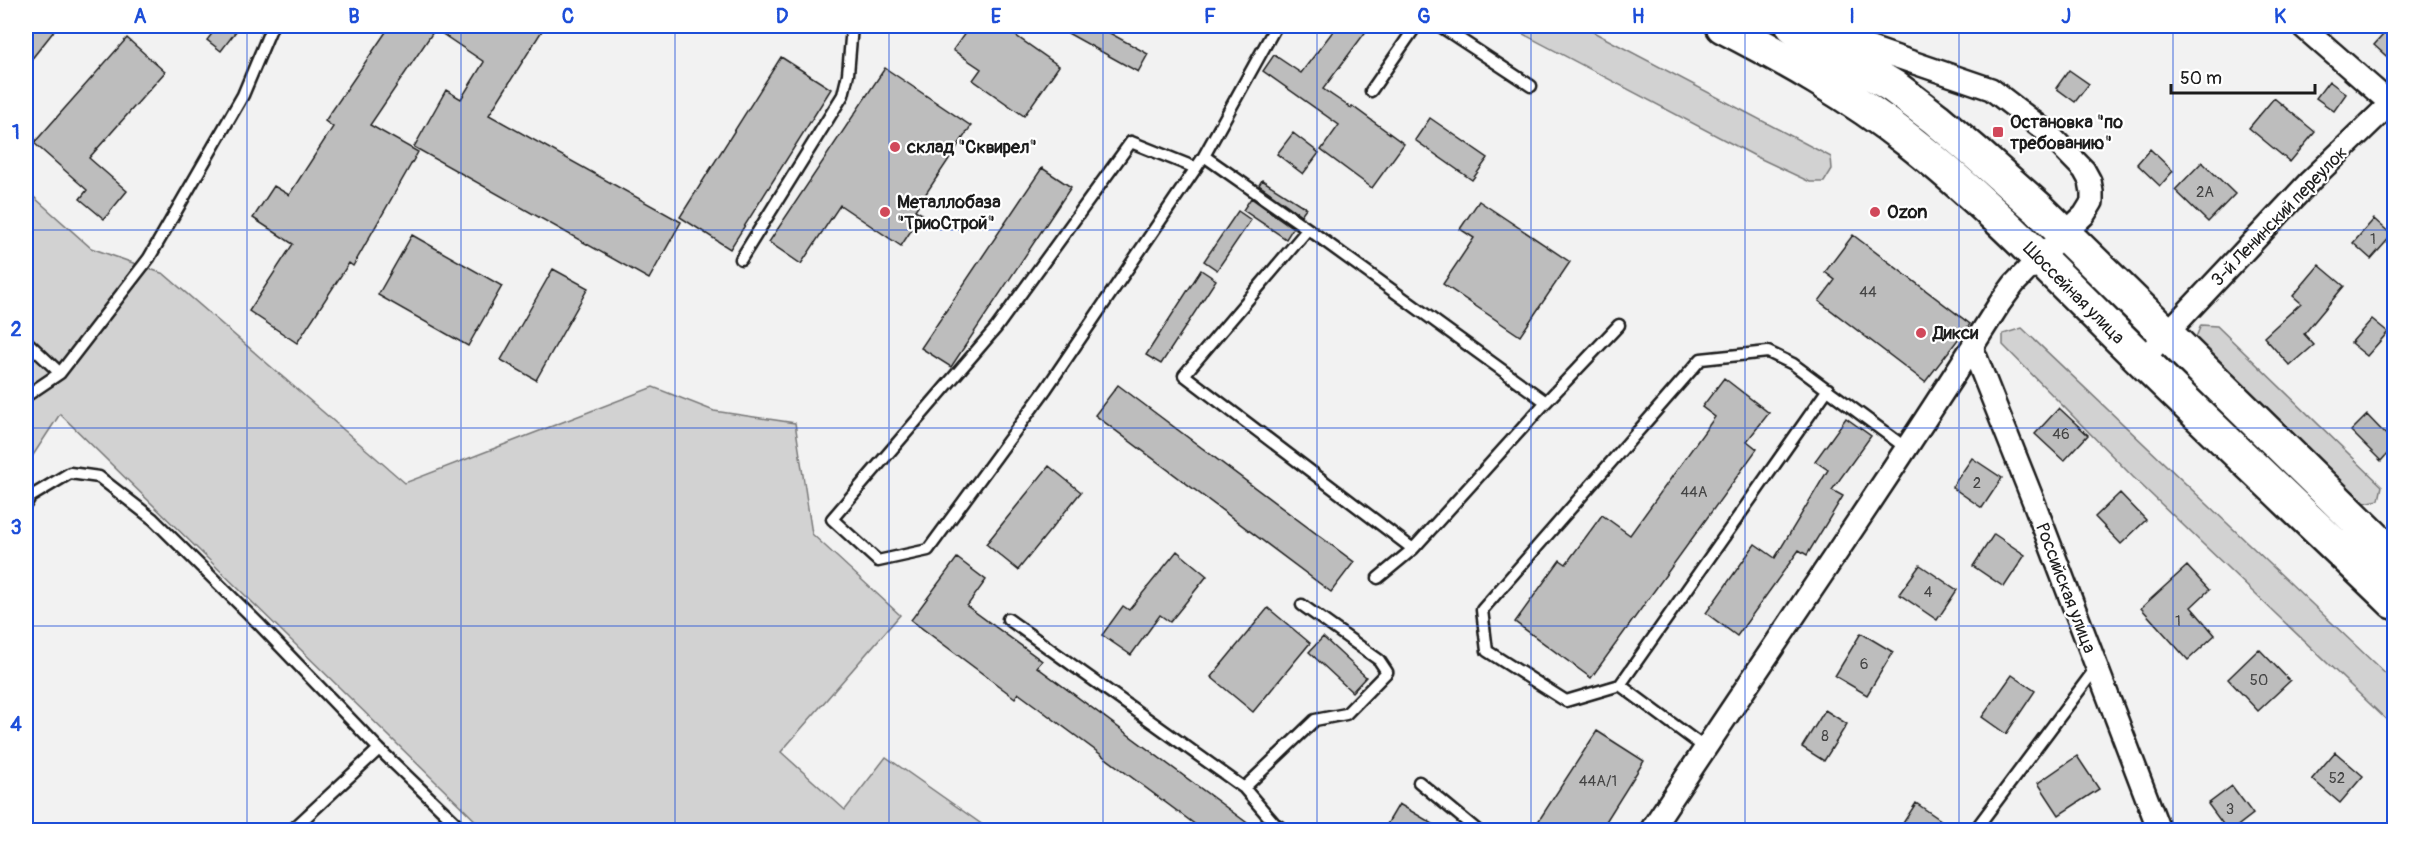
<svg xmlns="http://www.w3.org/2000/svg" width="2420" height="856" font-family="Pangolin,sans-serif">
	<style>
		.green { fill: #d2d2d2; stroke: #777; stroke-width: 1.5 }
		.building { fill: #bdbdbd; stroke: #1c1c1c; stroke-width: 1.5 }
		.lines { fill: none; stroke-linecap: round; stroke-linejoin: round }
		.lane-casing { stroke: #1c1c1c; stroke-width: 15 }
		.street-casing { stroke: #1c1c1c; stroke-width: 26 }
		.primary-casing { stroke: #1c1c1c; stroke-width: 38 }
		.lane { stroke: #fff; stroke-width: 10 }
		.street { stroke: #fff; stroke-width: 21 }
		.primary { stroke: #fff; stroke-width: 33 }
		.grid { fill: none; stroke: #1d4ed8; stroke-width: 1.5; stroke-opacity: 0.55 }
		.poi-dot { fill: #d1495b; stroke: #fff; stroke-width: 2 }
		.labels { text-anchor: middle; stroke-width: 4.5; stroke-linejoin: round; paint-order: stroke }
		.number-label { font-size: 15px; fill: #444 }
		.poi-label { font-size: 18px; font-weight: bold; fill: #1c1c1c; stroke: #fff; text-anchor: start }
		.street-label { font-size: 18px; fill: #1c1c1c; stroke: #fff }
		.neatline { fill: none; stroke: #1d4ed8; stroke-width: 2 }
		.grid-label { font-size: 20px; text-anchor: middle; font-weight: bold; fill: #1d4ed8 }
	</style>
	<rect width="100%" height="100%" fill="#f2f2f2"/>
	<filter id="ink" filterUnits="userSpaceOnUse"><feTurbulence type="fractalNoise" baseFrequency=".0167" numOctaves="2"/><feDisplacementMap in="SourceGraphic" scale="12" xChannelSelector="R" yChannelSelector="G"/><feConvolveMatrix kernelMatrix="1 2 1 2 8 2 1 2 1" color-interpolation-filters="sRGB"/></filter>
	<g filter="url(#ink)">
		<path class="green" d="M1508 26H1582L1831 157 1832 169 1824 182H1810L1757 157Z
			M1837 26H1886L1883 35 1867 39Z
			M26 190 91 248 164 274 405 483 653 387 714 411 795 423 812 534 900 615 781 752 845 810 886 757 990 830H485L60 414 26 466Z
			M2201 325 2217 326 2382 486 2379 500 2364 503 2194 342Z
			M2022 328 2394 682V727L2133 477 2003 345V334Z"/>
		<path class="building" d="M26 26H58L26 66Z
			M218 26H240L221 51 207 40Z
			M390 26H545L489 115 681 222 649 279 414 147 446 90 461 99 484 62 435 29 370 125 418 152 353 266 349 263 297 343 249 311 293 244 253 218 274 186 289 195 333 127 325 121Z
			M970 26H1018L1012 33 1059 66 1024 116 973 80 981 69 953 50Z
			M1055 26H1097L1148 54 1138 72Z
			M1337 26H1370L1323 89 1351 108 1352 106 1404 144 1372 188 1321 150 1339 125 1263 71 1274 55 1301 73Z
			M2391 26H2394V63L2374 45Z
			M127 38 165 72 89 158 127 191 104 219 80 199 87 190 34 143Z
			M781 57 831 89 730 249 680 217Z
			M885 68 971 126 915 210 922 214 901 246 840 205 801 264 769 242Z
			M2069 70 2089 84 2075 102 2056 88Z
			M2329 81 2346 94 2334 111 2316 98Z
			M2274 98 2315 132 2290 162 2249 128Z
			M1430 118 1488 158 1472 180 1415 140Z
			M1293 133 1319 153 1303 174 1277 154Z
			M2150 149 2173 171 2160 186 2137 164Z
			M2202 162 2235 194 2208 222 2175 190Z
			M1042 168 1071 187 951 367 921 348Z
			M1262 180 1306 208 1301 215 1259 185Z
			M1251 198 1293 228 1286 239 1243 210Z
			M1479 201 1570 262 1520 336 1443 284 1474 238 1460 229Z
			M1238 211 1251 220 1217 270 1204 261Z
			M2374 219 2392 235 2371 259 2353 243Z
			M412 235 502 286 468 346 378 295Z
			M1853 235 1970 324 1925 382 1819 301 1835 280 1825 272Z
			M2319 265 2344 286 2304 334 2314 345 2290 366 2264 337 2301 303 2293 296Z
			M553 269 588 288 536 380 501 360Z
			M1201 270 1216 280 1161 364 1146 355Z
			M2372 319 2388 332 2367 356 2351 343Z
			M1724 378 1769 413 1747 441 1757 449 1591 678 1515 622 1560 560 1566 564 1602 515 1630 535 1715 417 1702 407Z
			M1118 385 1354 562 1331 592 1095 415Z
			M2059 408 2088 435 2064 461 2035 434Z
			M2367 415 2394 443V446L2381 461 2351 431Z
			M1846 418 1871 436 1832 490 1843 496 1807 555 1799 550 1737 636 1706 613 1755 544 1775 558 1828 470 1815 461Z
			M1972 458 2002 478 1982 508 1952 487Z
			M1049 466 1081 492 1018 570 986 544Z
			M2120 493 2146 520 2121 544 2095 517Z
			M1994 534 2025 555 2004 587 1973 566Z
			M1177 551 1207 576 1170 622 1160 615 1131 655 1102 635 1123 606 1129 610Z
			M957 558 986 580 967 606 1042 661 1037 667 1258 831H1204L1018 693 1015 698 911 620Z
			M1920 565 1957 590 1937 620 1899 594Z
			M2187 566 2209 590 2191 607 2215 635 2188 660 2141 608Z
			M1268 608 1310 643 1253 712 1211 677Z
			M1861 633 1893 652 1867 695 1835 676Z
			M1323 637 1366 677 1352 692 1309 652Z
			M2259 649 2290 681 2258 711 2228 679Z
			M2012 675 2035 691 2006 734 1982 717Z
			M1825 710 1847 724 1824 761 1802 747Z
			M1597 731 1644 761 1600 831H1532Z
			M2335 752 2363 776 2340 803 2312 779Z
			M2077 756 2099 789 2059 815 2038 783Z
			M2232 786 2253 814 2231 831H2228L2208 804Z
			M1916 803 1942 821 1935 831H1898Z
			M1399 804 1445 831H1383Z"/>
		<g class="lines">
			<g class="lane-casing">
				<path id="lane" d="M1440 26 1531 86
					M1371 91 1416 26
					M1204 156 1308 229 1546 402 1413 549 1378 578
					M1196 168 1131 142 996 328 832 519 878 561 928 550 1046 389 1196 168 1204 156 1276 26
					M1308 229 1184 375 1413 549
					M741 259 843 95 848 74 852 26
					M26 341 60 373
					M26 396 60 373 149 258 243 95 272 26
					M1546 402 1619 325
					M26 504 30 497 70 473 99 477 153 519 258 623 379 749 463 830
					M1008 619 1244 788 1274 823 1284 830
					M1620 685 1828 389
					M1705 748 1620 685 1566 701 1487 651 1482 610 1701 359 1768 352 1793 364 1906 448
					M1419 782 1477 830
					M1244 788 1315 720 1346 714 1387 672 1379 660 1302 605
					M292 830 379 749
					M1975 830 2096 668"/>
			</g>
			<g class="street-casing">
				<path id="street" d="M2302 26 2390 103
					M1972 347 2033 500 2159 830
					M2142 360 2310 181 2394 100
					M1651 830C1767 654 1888 481 2000 303L2014 284 2039 258 2084 215 2092 202V192L2090 181 2084 170 2048 133 1991 89 1821 31"/>
			</g>
			<g class="primary-casing">
				<path id="primary" d="M1723 26C1787 59 1851 95 1908 140 1992 206 2066 286 2142 360 2226 442 2310 521 2394 602
					M1793 26 1894 87 1936 119 1977 154 2039 209 2394 557"/>
			</g>
			<use href="#lane" class="lane"/>
			<use href="#street" class="street"/>
			<use href="#primary" class="primary"/>
		</g>
	</g>
	<path class="grid" d="M247 26V830M461 26V830M675 26V830M889 26V830M1103 26V830M1317 26V830M1531 26V830M1745 26V830M1959 26V830M2173 26V830M26 230H2394M26 428H2394M26 626H2394"/>
	<g class="poi-dot">
		<rect x="1992" y="126" width="12" height="12" rx="3"/>
		<circle cx="895" cy="147" r="6"/>
		<circle cx="885" cy="212" r="6"/>
		<circle cx="1875" cy="212" r="6"/>
		<circle cx="1921" cy="333" r="6"/>
	</g>
	<g class="labels">
		<g class="number-label">
			<text x="2205" y="197">2А</text>
			<text x="2373" y="244">1</text>
			<text x="1868" y="297">44</text>
			<text x="2061" y="439">46</text>
			<text x="1977" y="488">2</text>
			<text x="1694" y="497">44А</text>
			<text x="1928" y="597">4</text>
			<text x="2178" y="626">1</text>
			<text x="1864" y="669">6</text>
			<text x="2259" y="685">50</text>
			<text x="1825" y="741">8</text>
			<text x="2337" y="783">52</text>
			<text x="1598" y="786">44А/1</text>
			<text x="2230" y="814">3</text>
		</g>
		<g class="poi-label">
			<text x="2010" y="128">Остановка "по<tspan x="2010" dy="21">требованию"</tspan></text>
			<text x="907" y="153">склад "Сквирел"</text>
			<text x="897" y="208">Металлобаза<tspan x="897" dy="21">"ТриоСтрой"</tspan></text>
			<text x="1887" y="218">Ozon</text>
			<text x="1933" y="339">Дикси</text>
		</g>
		<g class="street-label">
			<text transform="translate(2279 216) rotate(-46)" y="6">3-й Ленинский переулок</text>
			<text transform="translate(2074 293) rotate(45)" y="6">Шоссейная улица</text>
			<text transform="translate(2066 588) rotate(69)" y="6">Российская улица</text>
		</g>
	</g>
	<rect width="2420" height="856" fill="none" stroke="#fff" stroke-width="66"/>
	<path d="M2171 84v9h144v-9" fill="none" stroke="#1c1c1c" stroke-width="3"/>
	<text x="2180" y="84" font-size="18" fill="#1c1c1c" stroke="#ffffff" stroke-width="4.5" paint-order="stroke">50 m</text>
	<rect x="33" y="33" width="2354" height="790" class="neatline"/>
	<g class="grid-label">
		<text x="140" y="23">A</text>
		<text x="354" y="23">B</text>
		<text x="568" y="23">C</text>
		<text x="782" y="23">D</text>
		<text x="996" y="23">E</text>
		<text x="1210" y="23">F</text>
		<text x="1424" y="23">G</text>
		<text x="1638" y="23">H</text>
		<text x="1852" y="23">I</text>
		<text x="2066" y="23">J</text>
		<text x="2280" y="23">K</text>
		<text x="16" y="139">1</text>
		<text x="16" y="336">2</text>
		<text x="16" y="534">3</text>
		<text x="16" y="731">4</text>
	</g>
</svg>
